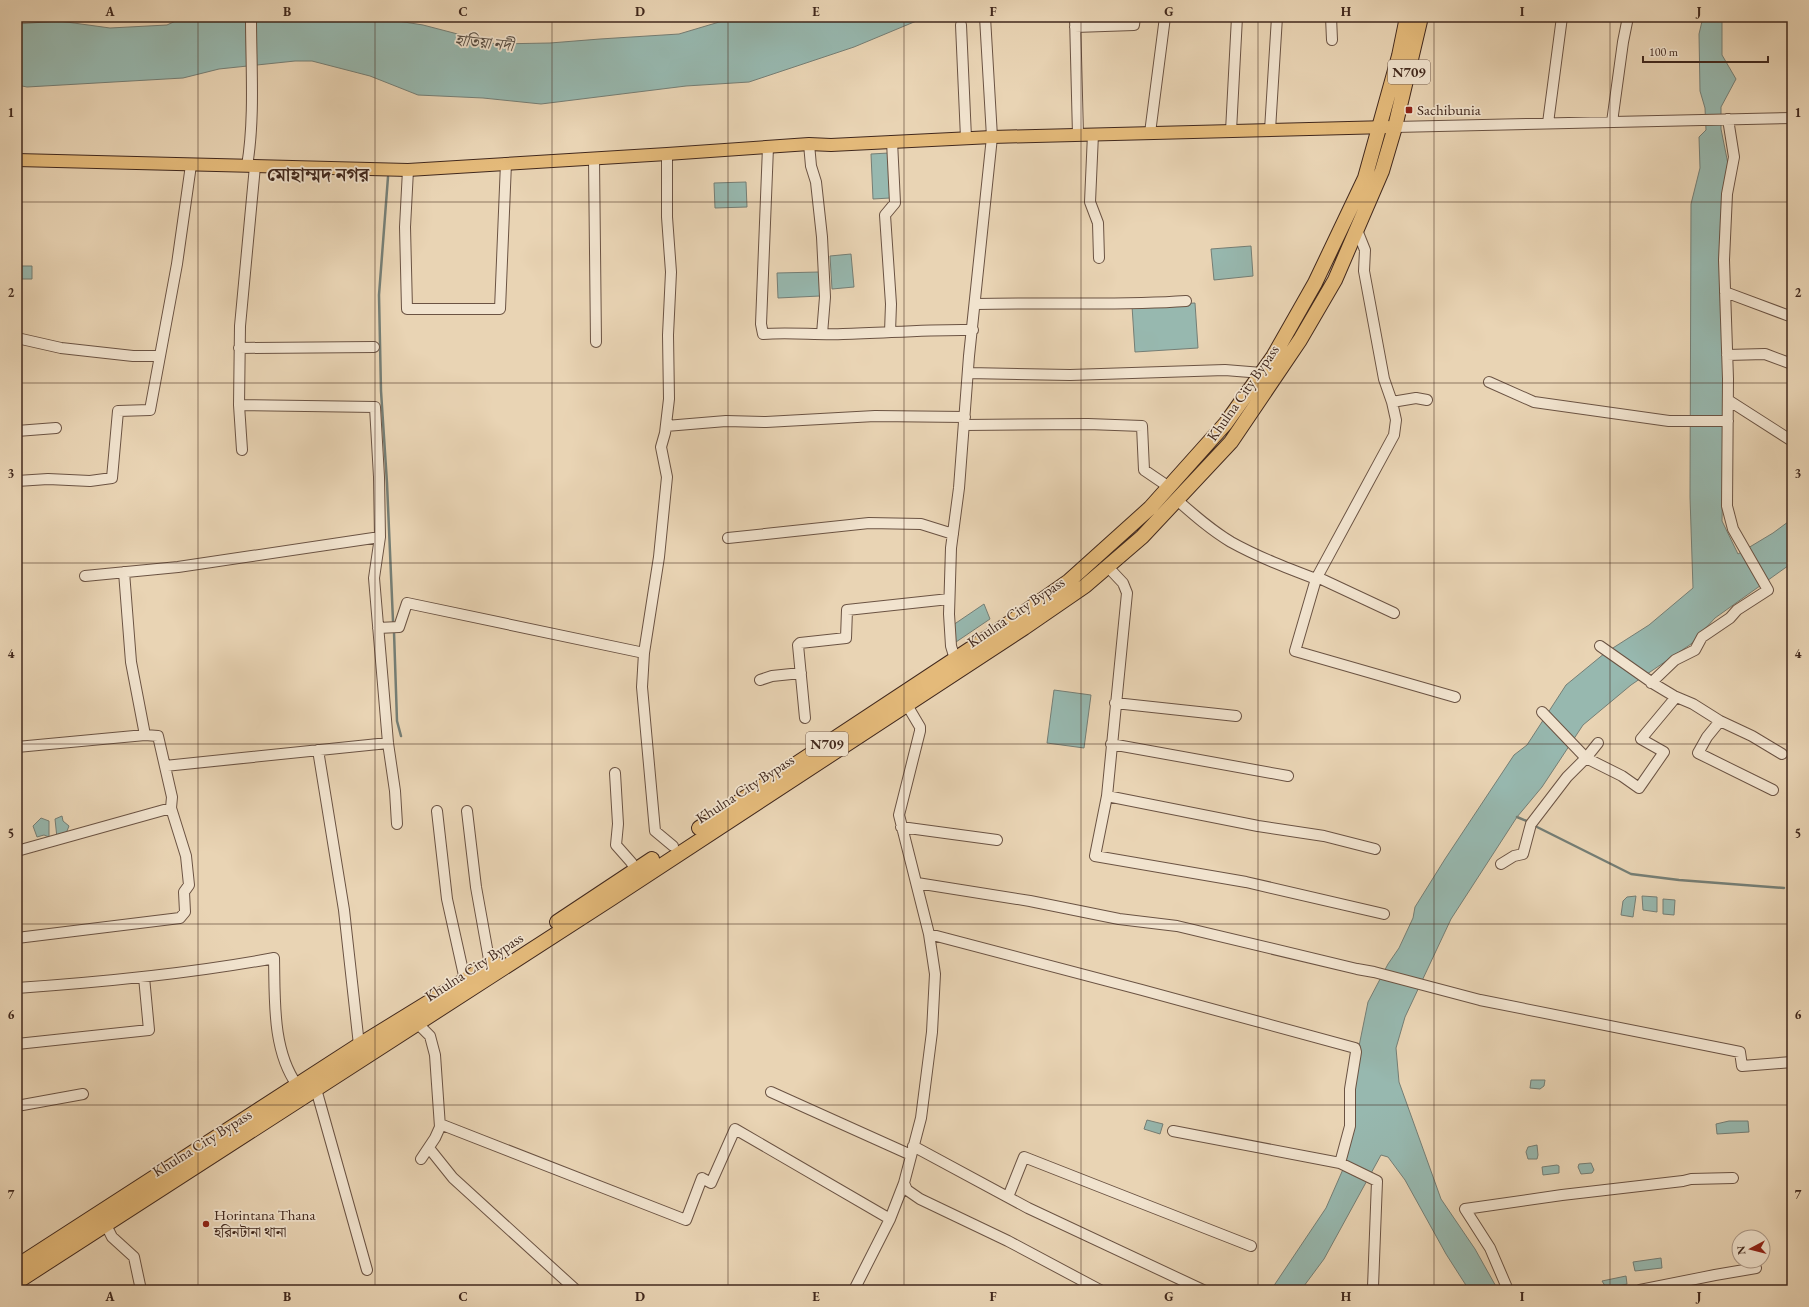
<svg xmlns="http://www.w3.org/2000/svg" width="1809" height="1307" font-family="'EB Garamond','Noto Serif Bengali',serif">
	<style>
		.water { fill: #97b8af; stroke: #757e75 }
		.lines { fill: none; stroke-linecap: round; stroke-linejoin: round }
		.stream { stroke: #757e75; stroke-width: 2.5 }
		.minor-casing { stroke: #6b5343; stroke-width: 12 }
		.major-casing { stroke: #41281d; stroke-width: 14 }
		.highway-casing { stroke: #41281d; stroke-width: 16 }
		.minor { stroke: #f1e3ce; stroke-width: 10 }
		.major { stroke: #e4ba7a; stroke-width: 12 }
		.highway { stroke: #e4ba7a; stroke-width: 14 }
		.grid { fill: none; stroke: #41281d; stroke-width: 1; stroke-opacity: 0.55 }
		.poi-dot { fill: #8f2418; stroke: #f1e3ce; stroke-width: 1.5 }
		.labels { text-anchor: middle; stroke-width: 3.5; stroke-linejoin: round; paint-order: stroke }
		.shield { fill: #f1e3ce; stroke: #766052; stroke-width: 1 }
		.shield-label { font-size: 14px; font-weight: bold; fill: #41281d }
		.poi-label { font-size: 15px; fill: #41281d; stroke: #f1e3ce; text-anchor: start }
		.street-label { font-size: 15px; fill: #41281d; stroke: #f1e3ce }
		.water-label { font-size: 16px; font-style: italic; fill: #564c42; stroke: #f1e3ce }
		.district-label { font-size: 19px; font-weight: bold; fill: #41281d; stroke: #f1e3ce }
		.neatline { fill: none; stroke: #41281d; stroke-width: 1.5 }
		.grid-label { font-size: 13px; text-anchor: middle; font-weight: bold; fill: #41281d }
	</style>
	<rect width="100%" height="100%" fill="#e9d4b4"/>
	<filter id="stains"><feTurbulence type="fractalNoise" baseFrequency=".005" numOctaves="4"/><feColorMatrix values="0 0 0 0 .2 0 0 0 0 .09 0 0 0 0 .02 0 0 0 .5 -.17"/></filter>
	<radialGradient id="worn" r=".72"><stop offset=".6" stop-color="#630" stop-opacity="0"/><stop offset="1" stop-color="#630" stop-opacity=".3"/></radialGradient>
	<path class="water" d="M184 17 379 18 423 25 496 44 550 43 600 39 679 34 736 17H926L854 47 749 82 686 86 541 104 483 98 418 95 370 76 312 61H295L219 69 183 78 27 87 17 85V24L59 21 110 28 167 25Z
		M1703 17H1722V55L1736 79 1721 107V129L1728 164 1722 521 1738 554 1773 533 1792 519V563L1715 618 1691 644 1631 685 1583 725 1542 787 1517 817 1451 919 1405 1017 1396 1048 1399 1082 1441 1199 1475 1249 1498 1290H1469L1446 1254 1405 1180 1388 1157 1381 1155 1324 1259 1301 1290H1271L1326 1208 1344 1167 1357 1056 1368 1002 1388 964 1399 948 1413 918 1415 907 1445 859 1514 755 1527 745 1566 685 1605 653 1649 625 1693 588 1690 497 1691 204 1700 168 1699 137 1706 130 1705 108 1700 91 1699 34Z
		M889 153 890 198 873 199 871 154Z
		M746 182 747 207 715 208 714 183Z
		M1251 246 1253 276 1214 280 1211 249Z
		M17 252H19V266H32V279H18V298Z
		M851 254 854 287 832 289 830 256Z
		M819 272 820 296 778 298 777 273Z
		M1195 303 1198 348 1135 352 1132 306Z
		M984 604 990 619 956 642 953 625Z
		M1054 690 1091 695 1084 748 1047 743Z
		M62 816 63 821 69 826 65 836 57 838 55 819Z
		M41 818 49 821V837L44 835 37 837 33 826Z
		M1636 896 1633 917 1621 915 1623 901 1627 897Z
		M1642 896 1657 897V912L1643 910Z
		M1663 899 1675 900 1674 915 1663 914Z
		M1531 1080H1545L1544 1086 1540 1089 1530 1088Z
		M1147 1120 1163 1124 1160 1134 1144 1129Z
		M1729 1121H1748L1749 1132 1717 1134 1716 1124Z
		M1537 1145 1538 1155 1537 1159H1528L1526 1152 1528 1147Z
		M1591 1163 1594 1170 1592 1173 1581 1174 1578 1167 1579 1164Z
		M1557 1165 1559 1166V1173L1543 1175 1542 1167Z
		M1661 1258 1662 1268 1635 1271 1633 1262Z
		M1626 1276 1627 1284 1607 1289 1602 1281Z"/>
	<g class="lines">
		<path class="stream" d="M388 177 379 295 381 391 387 483 393 621
			M394 632 397 721 401 736
			M1517 817 1529 822
			M1533 825 1631 874 1679 880 1784 888"/>
		<g class="minor-casing">
			<path id="minor" d="M1075 17 1078 135
				M1331 17 1332 40
				M961 25 966 138
				M1075 27 1134 25 1135 17
				M1612 122 1623 42 1628 17
				M1548 123 1562 17
				M1395 127 1792 118
				M1270 130 1277 17
				M1231 131 1237 17
				M1150 133 1165 17
				M1093 134 1090 202 1098 223 1099 258
				M809 144 811 166 816 182 822 237 825 297 822 334
				M768 147 761 324 763 334C790 332 816 335 843 334 886 333 929 329 973 330
				M594 159 596 342
				M247 166C255 118 251 66 251 17
				M408 170 405 227 407 309H500L506 163
				M1725 292 1792 317
				M976 304C1046 302 1116 306 1186 301
				M890 332 891 304 885 215 895 203 892 141
				M17 338 61 348 133 356H159
				M239 348 374 347
				M1727 355 1765 354 1792 364
				M968 373 1070 375 1225 370 1262 373
				M1489 382 1534 402 1669 421H1728
				M1728 400 1792 441
				M1392 402 1416 398 1427 400
				M239 405 240 326 255 166
				M964 425 1088 424 1142 426 1144 470 1169 487
				M666 426 726 421 766 422 875 416 965 417
				M17 431 56 428
				M242 450 239 405 375 407 379 477 380 537 374 578 388 743 395 791 397 824
				M17 481 48 479 90 481 112 478 118 411 150 410 177 264 191 165
				M1177 500C1194 515 1211 530 1231 542 1258 557 1287 568 1316 579L1295 651 1455 697
				M728 538 869 523 921 524 953 534
				M1107 566 1123 583 1127 593 1107 796 1258 826 1324 836 1375 849
				M85 576 178 567 380 537
				M1317 577 1394 613
				M1316 579 1394 435 1396 420 1392 402 1384 379 1364 271 1365 250 1357 230
				M378 628 399 627 407 603 644 653 642 687 655 831 673 846
				M1600 646 1654 684 1674 696 1693 704 1720 721 1752 736 1782 754
				M644 653 659 557 667 477 661 447 665 433 669 399 668 335 671 272 667 217V154
				M955 659 951 646 949 614 951 548 959 488 969 356 992 137 985 17
				M760 680 772 676 801 673
				M1651 683 1675 660 1695 650 1702 637 1730 618 1737 610 1768 590 1733 529 1727 506 1728 379 1724 260 1727 194 1734 157 1728 119
				M1115 703 1236 716
				M907 705 920 727V731L899 815 929 934 935 974 932 1032 921 1118 904 1183 907 1190 920 1199 1008 1241 1100 1290
				M1542 712 1586 758 1622 776 1639 788 1664 752 1641 739 1676 697
				M805 718 798 645 800 643 846 638 847 610 949 599
				M1720 721 1707 737 1698 753 1773 790
				M1111 744 1288 776
				M17 747 145 735
				M318 750 344 910 359 1045
				M165 766 388 743
				M615 773 618 824 616 845 631 862 636 870
				M1107 796 1095 856 1246 882 1384 914
				M437 811 447 899 465 980
				M467 811 476 887 490 965
				M901 827 997 840
				M17 851 171 808
				M1501 864 1514 856 1523 854 1531 824 1567 777 1586 758 1598 743
				M917 883 1030 901 1119 919 1177 926 1357 969 1374 972 1480 1000 1740 1052 1742 1066 1792 1062
				M929 934 1142 990 1355 1048 1356 1052 1350 1089V1126L1340 1163
				M17 938 180 918 185 912 184 892 189 885 186 856 171 808 172 797 158 736 145 735 131 662 124 572
				M17 988C103 982 189 974 274 958 275 999 272 1050 297 1085
				M417 1023 430 1036 435 1055 440 1127 435 1138 421 1159
				M17 1044 149 1030 144 977
				M316 1089 367 1270
				M771 1092 911 1155
				M17 1106 83 1094
				M440 1124 686 1220 702 1178 711 1183 735 1129 890 1219 904 1183
				M1173 1131 1340 1163 1377 1181 1373 1287 1371 1290
				M913 1146 1028 1208 1203 1290
				M429 1148 453 1178 576 1290
				M1008 1197 1024 1157 1251 1246
				M106 1225 112 1237 134 1257 141 1290
				M854 1290 890 1219
				M1508 1290 1490 1248 1465 1209 1562 1195 1683 1181 1691 1179 1733 1178
				M1640 1290 1715 1275 1756 1268"/>
		</g>
		<g class="major-casing">
			<path id="major" d="M17 160 408 170 667 154 809 144 831 145 992 137 1388 127"/>
		</g>
		<g class="highway-casing">
			<path id="highway" d="M699 828 1005 626 1069 581 1150 508 1226 423 1273 357 1315 283 1365 178 1399 56 1407 17
				M557 922 652 859
				M17 1266 359 1045 494 962
				M17 1282 612 898 1024 628 1085 586 1142 537 1231 442 1300 340 1335 280 1382 171 1395 127 1421 17"/>
		</g>
		<use href="#minor" class="minor"/>
		<use href="#major" class="major"/>
		<use href="#highway" class="highway"/>
	</g>
	<path class="grid" d="M198 17V1290M375 17V1290M552 17V1290M728 17V1290M904 17V1290M1081 17V1290M1258 17V1290M1434 17V1290M1610 17V1290M17 202H1792M17 383H1792M17 563H1792M17 744H1792M17 924H1792M17 1105H1792"/>
	<g class="poi-dot">
		<rect x="1405" y="106" width="8" height="8" rx="2"/>
		<circle cx="206" cy="1224" r="4"/>
	</g>
	<g class="labels">
		<g class="shield">
			<rect x="1388" y="60" width="42" height="24" rx="3"/>
			<rect x="806" y="732" width="42" height="24" rx="3"/>
		</g>
		<g class="shield-label">
			<text x="1409" y="77">N709</text>
			<text x="827" y="749">N709</text>
		</g>
		<g class="poi-label">
			<text x="1417" y="115">Sachibunia</text>
			<text x="214" y="1220">Horintana Thana<tspan x="214" dy="17">হরিনটানা থানা</tspan></text>
		</g>
		<g class="street-label">
			<text transform="translate(1243 393) rotate(-55)" y="5">Khulna City Bypass</text>
			<text transform="translate(1016 612) rotate(-34)" y="5">Khulna City Bypass</text>
			<text transform="translate(745 789) rotate(-33)" y="5">Khulna City Bypass</text>
			<text transform="translate(474 967) rotate(-33)" y="5">Khulna City Bypass</text>
			<text transform="translate(202 1143) rotate(-32)" y="5">Khulna City Bypass</text>
		</g>
		<g class="water-label">
			<text transform="translate(484 42) rotate(6)" y="6">হাতিয়া নদী</text>
		</g>
		<g class="district-label">
			<text x="318" y="181">মোহাম্মদ নগর</text>
		</g>
	</g>
	<rect width="1809" height="1307" fill="none" stroke="#e9d4b4" stroke-width="44"/>
	<g transform="translate(1751 1249) rotate(263)"><circle r="19" fill="#f1e3ce" stroke="#ab9887"/>
	<path d="M0-3L7 15L0 10L-7 15Z" fill="#8f2418"/>
	<text y="-6" font-size="11" font-weight="bold" text-anchor="middle" fill="#41281d">N</text>
	</g>
	<path d="M1643 56v6h125v-6" fill="none" stroke="#41281d" stroke-width="2"/>
	<text x="1649" y="56" font-size="12" fill="#41281d" stroke="#f1e3ce" stroke-width="3" paint-order="stroke">100 m</text>
	<rect x="22" y="22" width="1765" height="1263" class="neatline"/>
	<g class="grid-label">
		<text x="110" y="16">A</text>
		<text x="287" y="16">B</text>
		<text x="463" y="16">C</text>
		<text x="640" y="16">D</text>
		<text x="816" y="16">E</text>
		<text x="993" y="16">F</text>
		<text x="1169" y="16">G</text>
		<text x="1346" y="16">H</text>
		<text x="1522" y="16">I</text>
		<text x="1699" y="16">J</text>
		<text x="11" y="117">1</text>
		<text x="1798" y="117">1</text>
		<text x="11" y="297">2</text>
		<text x="1798" y="297">2</text>
		<text x="11" y="478">3</text>
		<text x="1798" y="478">3</text>
		<text x="11" y="658">4</text>
		<text x="1798" y="658">4</text>
		<text x="11" y="838">5</text>
		<text x="1798" y="838">5</text>
		<text x="11" y="1019">6</text>
		<text x="1798" y="1019">6</text>
		<text x="11" y="1199">7</text>
		<text x="1798" y="1199">7</text>
		<text x="110" y="1301">A</text>
		<text x="287" y="1301">B</text>
		<text x="463" y="1301">C</text>
		<text x="640" y="1301">D</text>
		<text x="816" y="1301">E</text>
		<text x="993" y="1301">F</text>
		<text x="1169" y="1301">G</text>
		<text x="1346" y="1301">H</text>
		<text x="1522" y="1301">I</text>
		<text x="1699" y="1301">J</text>
	</g>
	<rect width="100%" height="100%" filter="url(#stains)"/>
	<rect width="100%" height="100%" fill="url(#worn)"/>
</svg>
